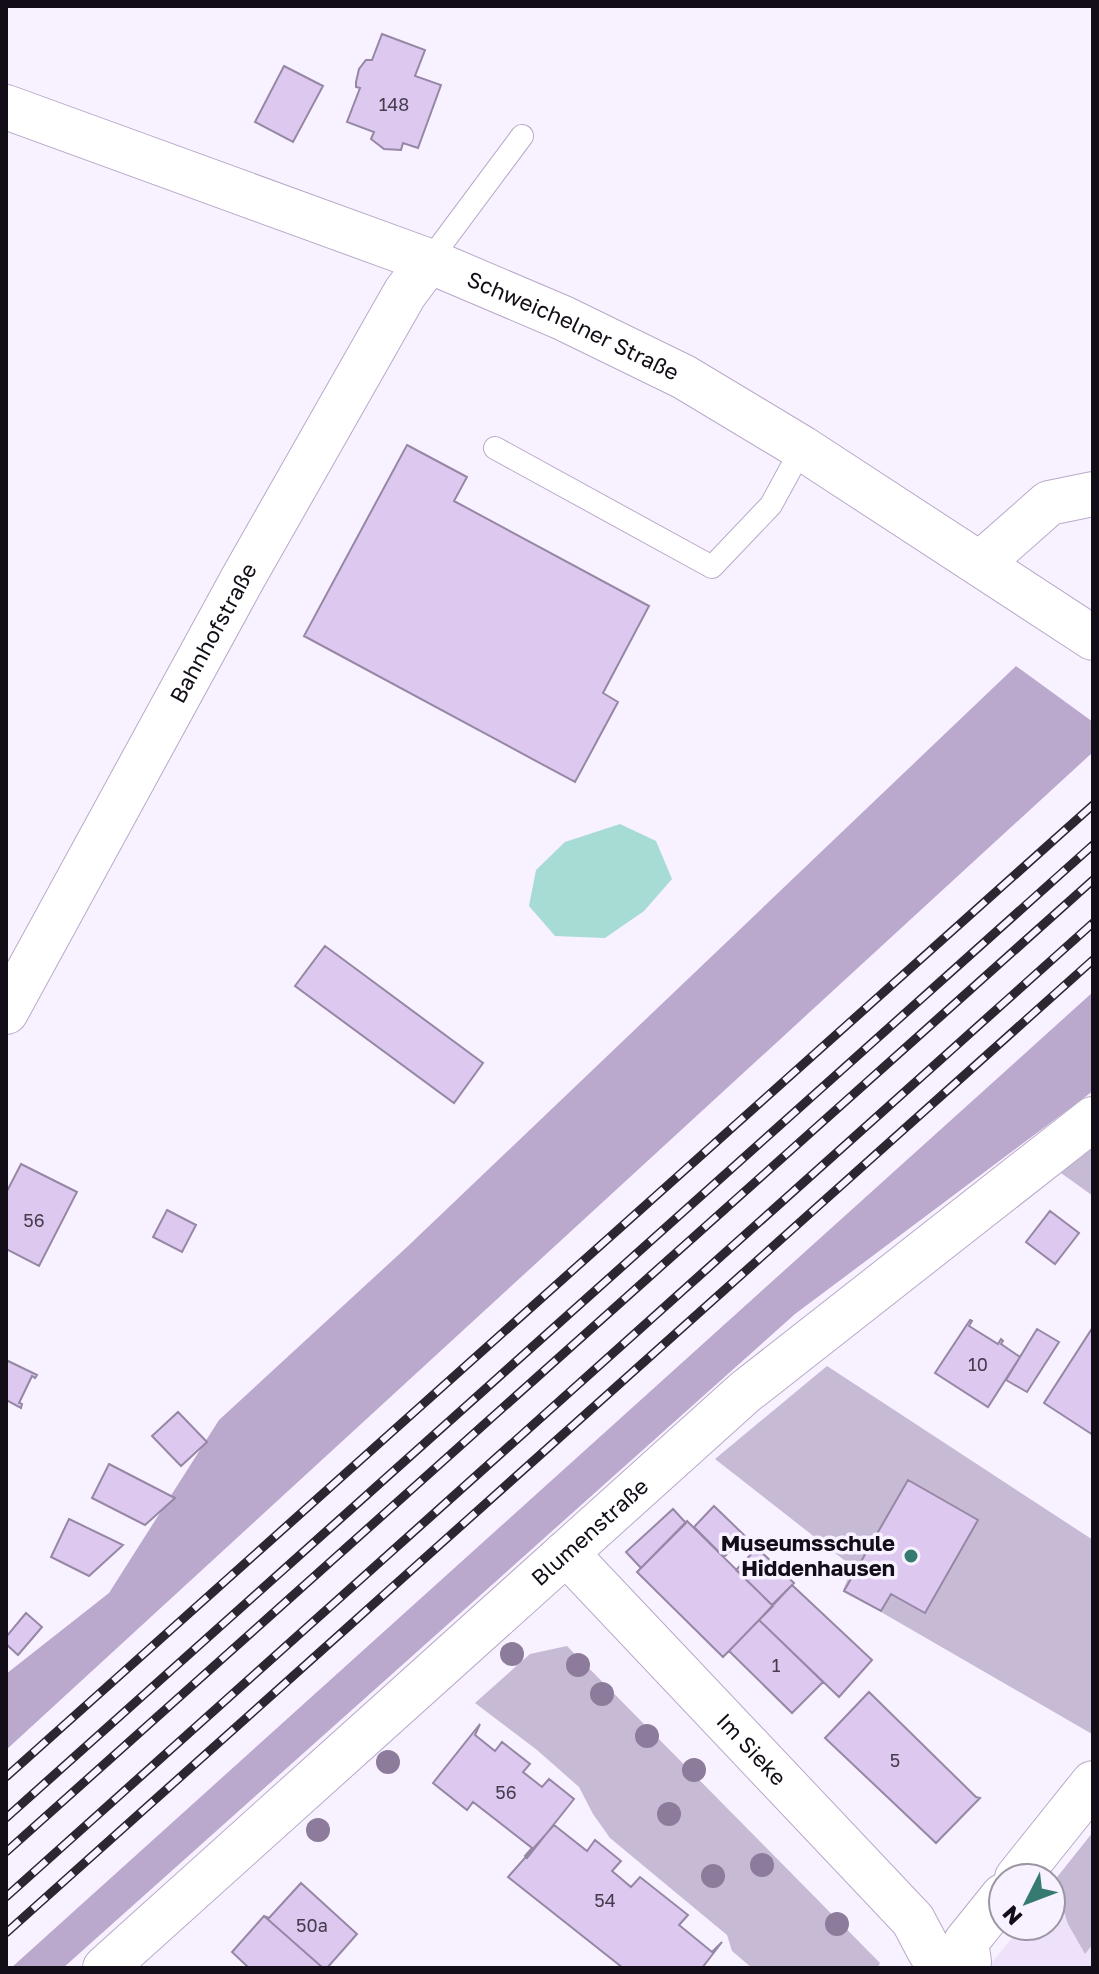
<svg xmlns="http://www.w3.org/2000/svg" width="1099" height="1974" font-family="'Golos Text',sans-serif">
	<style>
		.built { fill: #eee2fa }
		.green { fill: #c7bad5 }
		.forest { fill: #baa8cd }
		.water { fill: #a6dcd3 }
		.building { fill: #ddc9f0; stroke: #9687a5; stroke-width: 2 }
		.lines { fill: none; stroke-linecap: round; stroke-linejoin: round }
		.lane-casing { stroke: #b9a9c9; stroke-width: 24 }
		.street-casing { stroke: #b9a9c9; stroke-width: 46 }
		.secondary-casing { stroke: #b9a9c9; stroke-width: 46 }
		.lane { stroke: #fff; stroke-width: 22 }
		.street { stroke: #fff; stroke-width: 44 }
		.secondary { stroke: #fff; stroke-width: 44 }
		.rail-casing { stroke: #2c2631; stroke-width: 9 }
		.rail { stroke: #f8f1ff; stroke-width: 6; stroke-dasharray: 18; stroke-linecap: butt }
		.tree { fill: #8d7b9c }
		.poi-dot { fill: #357b71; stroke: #f8f1ff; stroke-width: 3 }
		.labels { text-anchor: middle; stroke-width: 7; stroke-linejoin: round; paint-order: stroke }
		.number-label { font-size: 18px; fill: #463c4e }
		.street-label { font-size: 22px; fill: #130d18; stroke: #f8f1ff }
		.poi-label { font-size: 22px; font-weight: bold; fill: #130d18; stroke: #f8f1ff; text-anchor: end }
	</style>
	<rect width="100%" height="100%" fill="#f8f1ff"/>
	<path class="built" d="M1093 1832V1968H987L1022 1926H1051V1886Z"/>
	<path class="green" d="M1093 1148V1196L1061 1173Z
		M827 1366 1093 1540 1092 1734 843 1590 853 1567 715 1459Z
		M567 1646 880 1963 878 1968H752L732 1951 727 1935 610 1838 593 1814 579 1787 537 1750 475 1703 530 1654Z
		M1093 1832V1944L1085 1954 1068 1924 1054 1881Z"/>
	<path class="forest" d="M1016 666 1093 722V752L6 1750V1674L109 1593 219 1420 407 1247Z
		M1093 992V1091L795 1314 63 1968H11Z"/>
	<path class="water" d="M620 824 656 841 672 879 644 911 605 938 555 936 529 906 536 870 565 842Z"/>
	<path class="building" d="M382 34 425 50 415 76 441 85 418 148 403 143 401 150 384 149 371 139 374 132 347 122 360 88 356 87V82L359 69 366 60H372Z
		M284 66 323 86 293 142 255 122Z
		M407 445 467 477 454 501 649 606 603 693 618 702 575 782 304 636Z
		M325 946 483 1063 454 1103 295 986Z
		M21 1164 77 1192 39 1266 6 1249V1193Z
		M167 1210 196 1225 182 1252 153 1237Z
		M1050 1211 1079 1233 1055 1264 1026 1242Z
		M970 1320 972 1321 969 1326 998 1344 1001 1339 1003 1341 1001 1344 1020 1357 988 1407 935 1373Z
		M1093 1327V1435L1044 1403Z
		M1037 1329 1059 1342 1027 1392 1006 1380Z
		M6 1360 37 1375 35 1378 32 1376 19 1403 22 1404 21 1408 6 1400Z
		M178 1412 207 1442 181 1466 152 1436Z
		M109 1464 175 1498 145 1525 92 1498Z
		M908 1480 978 1520 925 1613 891 1594 881 1611 844 1591Z
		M714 1506 745 1536 724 1557 694 1527Z
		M673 1509 686 1523 641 1568 626 1552Z
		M69 1519 123 1545 89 1576 51 1557Z
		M687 1521 773 1606 723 1657 637 1572Z
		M757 1548 794 1583 772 1605 736 1570Z
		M792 1585 872 1660 839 1697 759 1620Z
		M26 1613 42 1627 18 1655 6 1644V1637Z
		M759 1620 823 1682 792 1713 729 1651Z
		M869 1692 976 1797 980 1798 936 1843 825 1738Z
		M480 1724 475 1735 495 1751 502 1742 530 1764 523 1772 542 1787 549 1779 574 1799 527 1858 525 1856 532 1848 473 1802 467 1810 433 1783Z
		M554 1825 587 1851 595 1840 621 1861 612 1871 631 1887 640 1877 688 1915 679 1925 712 1952 722 1942 702 1968H623L508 1877Z
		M301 1883 357 1934 327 1968H323L264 1916 269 1918Z
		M264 1916 323 1968H249L232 1952Z"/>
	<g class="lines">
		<g class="lane-casing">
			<path id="lane" d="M429 261 522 136
				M495 448 712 567 771 505 802 448"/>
		</g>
		<g class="street-casing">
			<g id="street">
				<path d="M981 563 1049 503 1093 494"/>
				<path id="s1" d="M6 1012 243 578 405 293 429 261"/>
				<path id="s2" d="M566 1553 913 1920 930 1952"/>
				<path d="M1017 1878 1093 1783"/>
				<path id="s3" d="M105 1968 745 1392 1093 1119"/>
				<path d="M966 1968 969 1962 966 1942 1003 1896"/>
			</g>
		</g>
		<g class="secondary-casing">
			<g id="secondary">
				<path id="s4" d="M6 107 429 261 563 318 684 377 802 448 1093 638"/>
			</g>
		</g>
		<use href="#lane" class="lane"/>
		<use href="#street" class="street"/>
		<use href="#secondary" class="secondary"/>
		<g class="rail-casing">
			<path id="rail" d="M6 1777 1093 805
				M6 1818 1093 845
				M6 1852 1093 880
				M6 1897 1093 923
				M6 1933 1093 960"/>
		</g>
		<use href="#rail" class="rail"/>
	</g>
	<g class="tree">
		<circle cx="512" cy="1654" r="12"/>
		<circle cx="578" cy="1665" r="12"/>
		<circle cx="602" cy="1694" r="12"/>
		<circle cx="647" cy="1736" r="12"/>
		<circle cx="388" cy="1762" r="12"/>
		<circle cx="694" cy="1770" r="12"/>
		<circle cx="669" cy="1814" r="12"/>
		<circle cx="318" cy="1830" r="12"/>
		<circle cx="762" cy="1865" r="12"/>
		<circle cx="713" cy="1876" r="12"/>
		<circle cx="837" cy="1924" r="12"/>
	</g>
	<circle class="poi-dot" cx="911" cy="1556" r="8"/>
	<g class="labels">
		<g class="number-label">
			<text x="394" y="111">148</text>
			<text x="34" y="1227">56</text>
			<text x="978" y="1371">10</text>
			<text x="776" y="1672">1</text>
			<text x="895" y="1767">5</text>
			<text x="506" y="1799">56</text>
			<text x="605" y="1907">54</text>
			<text x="312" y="1932">50a</text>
		</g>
		<g class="street-label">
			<text dy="8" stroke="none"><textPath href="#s4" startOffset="608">Schweichelner Straße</textPath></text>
			<text dy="8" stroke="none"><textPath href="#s1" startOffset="432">Bahnhofstraße</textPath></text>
			<text dy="8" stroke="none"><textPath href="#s3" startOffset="652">Blumenstraße</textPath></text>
			<text dy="8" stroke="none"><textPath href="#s2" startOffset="270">Im Sieke</textPath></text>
		</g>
		<g class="poi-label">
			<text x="895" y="1551">Museumsschule<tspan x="895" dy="25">Hiddenhausen</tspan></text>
		</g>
	</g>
	<rect width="1099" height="1974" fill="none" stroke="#130d18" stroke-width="16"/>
	<g transform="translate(1027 1902) rotate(228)"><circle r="38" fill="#f8f1ff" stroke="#9c96a3" stroke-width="2"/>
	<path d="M0-6L14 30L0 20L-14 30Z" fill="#357b71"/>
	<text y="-12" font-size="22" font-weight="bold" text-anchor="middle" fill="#130d18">N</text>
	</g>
</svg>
